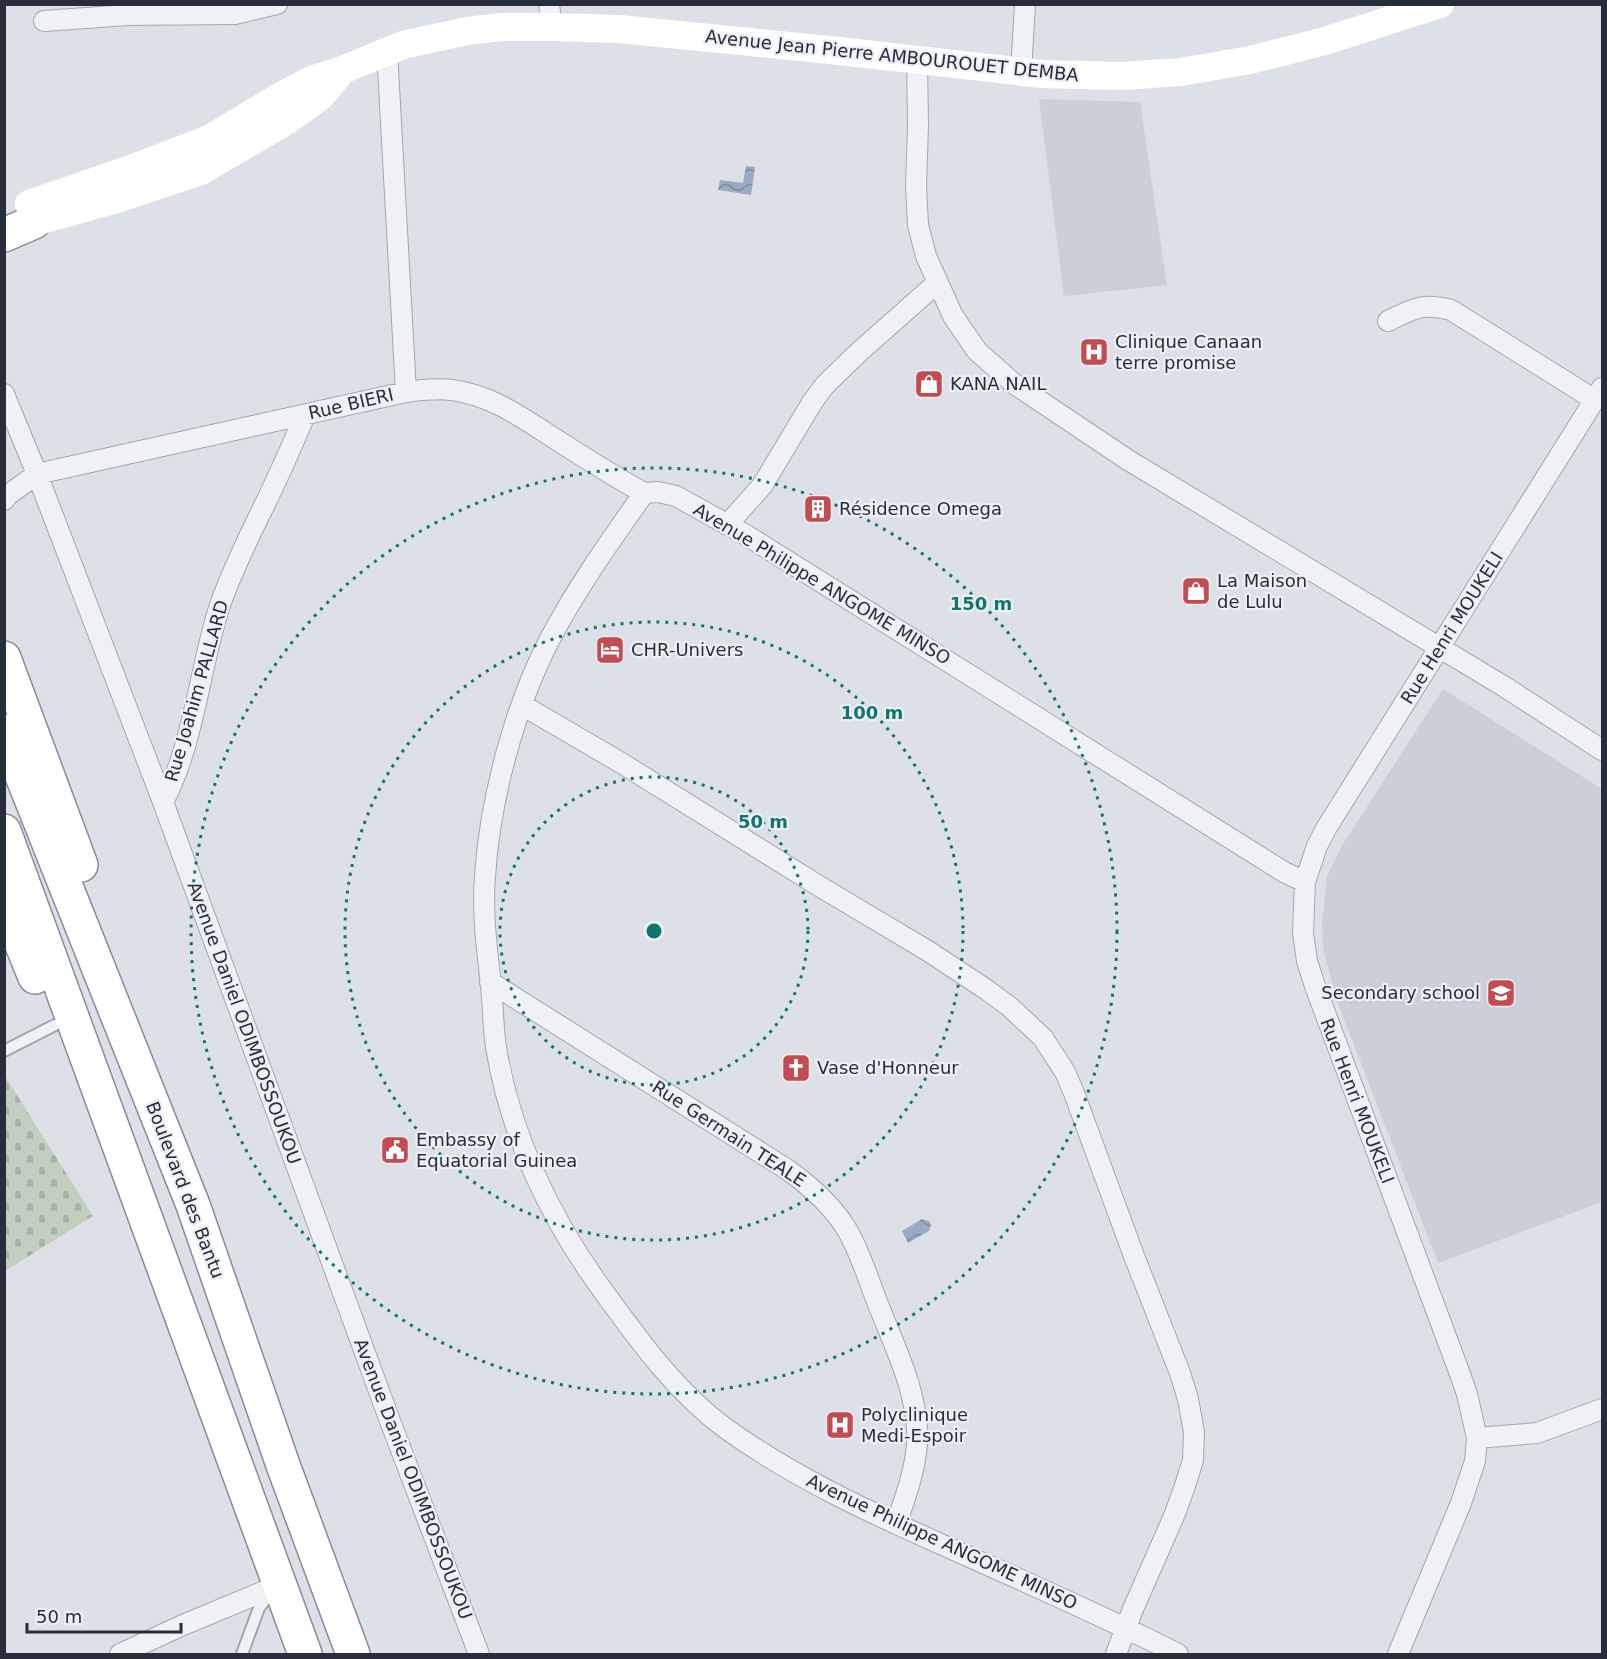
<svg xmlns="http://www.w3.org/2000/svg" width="1607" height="1659" font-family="'DejaVu Sans',sans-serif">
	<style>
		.built { fill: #cccfd7 }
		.cemetery { fill: url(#cemetery-stones) }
		.water { fill: url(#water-waves) }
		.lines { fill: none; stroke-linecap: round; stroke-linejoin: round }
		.service-casing { stroke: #a3a7af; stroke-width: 14 }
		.minor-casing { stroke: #a3a7af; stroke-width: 22 }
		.trunk-casing { stroke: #868c9b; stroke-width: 36 }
		.service { stroke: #f0f1f5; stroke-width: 10 }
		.minor { stroke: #f0f1f5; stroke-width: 20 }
		.secondary { stroke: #fff; stroke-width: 28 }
		.trunk { stroke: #fff; stroke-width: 33 }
		.ring { fill: none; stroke: #0f766e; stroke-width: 3; stroke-dasharray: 3 6 }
		.labels { text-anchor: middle; stroke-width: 4.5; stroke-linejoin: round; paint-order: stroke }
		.street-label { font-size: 18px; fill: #282d3b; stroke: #eceff4 }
		.poi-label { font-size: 18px; fill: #282d3b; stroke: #eceff4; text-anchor: start }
		.centre { fill: #0f766e; stroke: #eceff4; stroke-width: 3 }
		.ring-label { font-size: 18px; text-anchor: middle; font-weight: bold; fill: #0f766e; stroke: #eceff4; stroke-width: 4.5; stroke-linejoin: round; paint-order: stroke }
	</style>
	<defs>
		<pattern id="cemetery-stones" width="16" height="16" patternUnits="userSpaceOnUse" patternTransform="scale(1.5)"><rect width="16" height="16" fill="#c1cfbf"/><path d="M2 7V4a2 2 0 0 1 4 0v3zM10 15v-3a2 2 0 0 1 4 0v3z" fill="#a6b2a5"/></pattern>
		<pattern id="water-waves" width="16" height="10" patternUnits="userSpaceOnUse" patternTransform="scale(1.5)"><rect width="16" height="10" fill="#9baac3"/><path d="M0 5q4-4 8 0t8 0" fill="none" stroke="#7e8ba0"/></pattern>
	</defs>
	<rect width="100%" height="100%" fill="#dde0e6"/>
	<path class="built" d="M1039 99 1140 102 1167 285 1064 296Z
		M1443 689 1602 789V1202L1438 1263 1336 998 1323 948 1322 926 1327 877 1341 847Z"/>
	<path class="cemetery" d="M5 1076 93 1216 5 1271 4 1076Z"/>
	<path class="water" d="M746 166 755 167 751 195 718 190 720 180 743 183Z
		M922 1219 929 1221 931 1225 929 1231 908 1243 902 1231Z"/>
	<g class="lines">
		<g class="service-casing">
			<path id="service" d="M4 1051 55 1025
				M242 1654 259 1608 272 1591"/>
		</g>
		<g class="minor-casing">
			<path id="minor" d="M549 4 552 27
				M44 21 128 15 235 14 277 4
				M387 51 406 392
				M917 60 918 125 916 186 918 225 926 256 953 316 977 351 1013 383 1128 460 1505 687 1602 750
				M1021 72 1025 4
				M1388 321C1413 309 1423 302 1451 310L1595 400
				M4 394 37 474 163 802 390 1421 479 1654
				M4 500 8 495 37 474 406 392C422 390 437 388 452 390 493 395 527 421 560 442 588 460 615 477 644 493
				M727 525 762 486 813 401 825 385 859 352 937 283
				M522 705 623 764 819 886 928 951 987 990 1010 1007 1043 1038 1065 1072 1074 1093 1134 1256 1180 1373 1188 1399 1194 1432 1193 1460 1185 1486 1174 1516 1133 1609 1116 1654
				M163 802C194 744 199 671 219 608 230 575 246 543 261 512 277 480 291 448 305 415
				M490 982 788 1170C810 1186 831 1204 846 1228 860 1251 868 1279 878 1304 895 1348 920 1396 917 1444 915 1471 905 1499 896 1524
				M1477 1438 1537 1433 1602 1409
				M120 1654 183 1625 279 1585
				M1178 1654C1102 1615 1023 1581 945 1546 869 1512 793 1477 725 1428 675 1391 638 1339 601 1288 550 1218 510 1134 496 1047 493 1027 493 1006 491 985 487 949 482 913 485 876 490 799 515 705 551 637 578 586 611 540 644 493L658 492 676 496 746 535 1284 872 1305 882
				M1398 1654 1461 1503 1475 1461 1477 1438 1467 1394 1460 1374 1315 986 1307 961 1303 933 1305 882 1317 846 1327 827 1602 388"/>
		</g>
		<g class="trunk-casing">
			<path id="trunk" d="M4 235 34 222
				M4 658 81 865
				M4 731 193 1205 283 1465 353 1654
				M4 831 305 1654
				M4 901 35 977"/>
		</g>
		<use href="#service" class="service"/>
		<use href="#minor" class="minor"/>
		<path class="secondary" d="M29 204 128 170 209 139 281 96 311 80 342 70 403 45 467 31 502 27H552L619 29 840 51 1042 74 1121 76 1181 72 1250 60 1325 41 1440 4
			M38 221 120 198 201 171 288 120 320 97 339 74"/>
		<use href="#trunk" class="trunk"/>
	</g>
	<g class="ring">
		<circle cx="654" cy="931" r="154"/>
		<circle cx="654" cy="931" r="309"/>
		<circle cx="654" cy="931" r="463"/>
	</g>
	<defs>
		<g id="hospital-square" transform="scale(1.5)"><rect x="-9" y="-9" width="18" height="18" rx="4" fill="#c24c51" stroke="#eceff4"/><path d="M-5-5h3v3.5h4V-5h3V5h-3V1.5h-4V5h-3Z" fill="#fff"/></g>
		<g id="shop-square" transform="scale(1.5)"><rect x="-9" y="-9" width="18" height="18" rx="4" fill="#c24c51" stroke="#eceff4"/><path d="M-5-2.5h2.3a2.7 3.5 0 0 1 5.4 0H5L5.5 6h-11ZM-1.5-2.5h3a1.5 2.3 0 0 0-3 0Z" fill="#fff"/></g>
		<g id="building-square" transform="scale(1.5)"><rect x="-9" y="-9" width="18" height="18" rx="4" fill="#c24c51" stroke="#eceff4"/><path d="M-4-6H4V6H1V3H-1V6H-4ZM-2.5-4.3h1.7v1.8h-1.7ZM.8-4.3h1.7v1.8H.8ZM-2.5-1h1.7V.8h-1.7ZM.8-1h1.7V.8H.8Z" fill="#fff"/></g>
		<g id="hotel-square" transform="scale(1.5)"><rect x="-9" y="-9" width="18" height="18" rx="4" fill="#c24c51" stroke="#eceff4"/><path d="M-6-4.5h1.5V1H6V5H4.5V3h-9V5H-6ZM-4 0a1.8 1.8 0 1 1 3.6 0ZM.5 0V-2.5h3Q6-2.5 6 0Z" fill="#fff"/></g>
		<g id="school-square" transform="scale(1.5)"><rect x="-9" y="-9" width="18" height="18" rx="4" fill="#c24c51" stroke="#eceff4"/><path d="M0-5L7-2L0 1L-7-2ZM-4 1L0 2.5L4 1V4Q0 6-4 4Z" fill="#fff"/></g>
		<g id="church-square" transform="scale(1.5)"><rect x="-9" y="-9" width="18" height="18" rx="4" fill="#c24c51" stroke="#eceff4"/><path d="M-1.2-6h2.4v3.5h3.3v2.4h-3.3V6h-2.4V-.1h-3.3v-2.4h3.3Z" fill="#fff"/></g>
		<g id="civic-square" transform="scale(1.5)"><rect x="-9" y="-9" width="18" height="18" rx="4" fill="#c24c51" stroke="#eceff4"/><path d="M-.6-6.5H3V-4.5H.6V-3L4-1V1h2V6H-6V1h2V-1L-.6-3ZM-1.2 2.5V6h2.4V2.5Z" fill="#fff"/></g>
	</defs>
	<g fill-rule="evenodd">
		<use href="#hospital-square" x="1094" y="352"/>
		<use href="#shop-square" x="929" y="384"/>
		<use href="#building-square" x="818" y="509"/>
		<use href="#shop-square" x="1196" y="591"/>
		<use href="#hotel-square" x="610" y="650"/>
		<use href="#school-square" x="1501" y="993"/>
		<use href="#church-square" x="796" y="1068"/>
		<use href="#civic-square" x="395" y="1150"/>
		<use href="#hospital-square" x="840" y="1425"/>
	</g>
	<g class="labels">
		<g class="street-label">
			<text transform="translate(892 56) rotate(6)" y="6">Avenue Jean Pierre AMBOUROUET DEMBA</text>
			<text transform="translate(351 404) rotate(-13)" y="6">Rue BIERI</text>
			<text transform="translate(822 584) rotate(31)" y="6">Avenue Philippe ANGOME MINSO</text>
			<text transform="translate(1452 628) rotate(-58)" y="6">Rue Henri MOUKELI</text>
			<text transform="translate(197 691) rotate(-74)" y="6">Rue Joahim PALLARD</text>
			<text transform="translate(244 1023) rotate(70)" y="6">Avenue Daniel ODIMBOSSOUKOU</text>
			<text transform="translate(1357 1101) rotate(69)" y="6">Rue Henri MOUKELI</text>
			<text transform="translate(729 1134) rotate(33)" y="6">Rue Germain TEALE</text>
			<text transform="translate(185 1190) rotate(69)" y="6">Boulevard des Bantu</text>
			<text transform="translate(413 1479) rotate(69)" y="6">Avenue Daniel ODIMBOSSOUKOU</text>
			<text transform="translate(942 1542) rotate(25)" y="6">Avenue Philippe ANGOME MINSO</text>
		</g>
		<g class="poi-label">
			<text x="1115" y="348">Clinique Canaan<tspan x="1115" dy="21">terre promise</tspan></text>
			<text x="950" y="390">KANA NAIL</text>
			<text x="839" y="515">Résidence Omega</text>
			<text x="1217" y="587">La Maison<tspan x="1217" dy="21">de Lulu</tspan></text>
			<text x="631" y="656">CHR-Univers</text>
			<text x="1480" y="999" text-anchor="end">Secondary school</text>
			<text x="817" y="1074">Vase d'Honneur</text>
			<text x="416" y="1146">Embassy of<tspan x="416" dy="21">Equatorial Guinea</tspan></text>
			<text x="861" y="1421">Polyclinique<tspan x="861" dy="21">Medi-Espoir</tspan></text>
		</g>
	</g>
	<circle cx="654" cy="931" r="9" class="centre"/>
	<g class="ring-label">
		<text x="981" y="610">150 m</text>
		<text x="872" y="719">100 m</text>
		<text x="763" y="828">50 m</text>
	</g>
	<rect width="1607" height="1659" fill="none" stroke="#282d3b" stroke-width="12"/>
	<path d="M27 1623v9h154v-9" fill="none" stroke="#282d3b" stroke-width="3"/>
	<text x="36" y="1623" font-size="18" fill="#282d3b" stroke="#eceff4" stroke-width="4.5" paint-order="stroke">50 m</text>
</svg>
